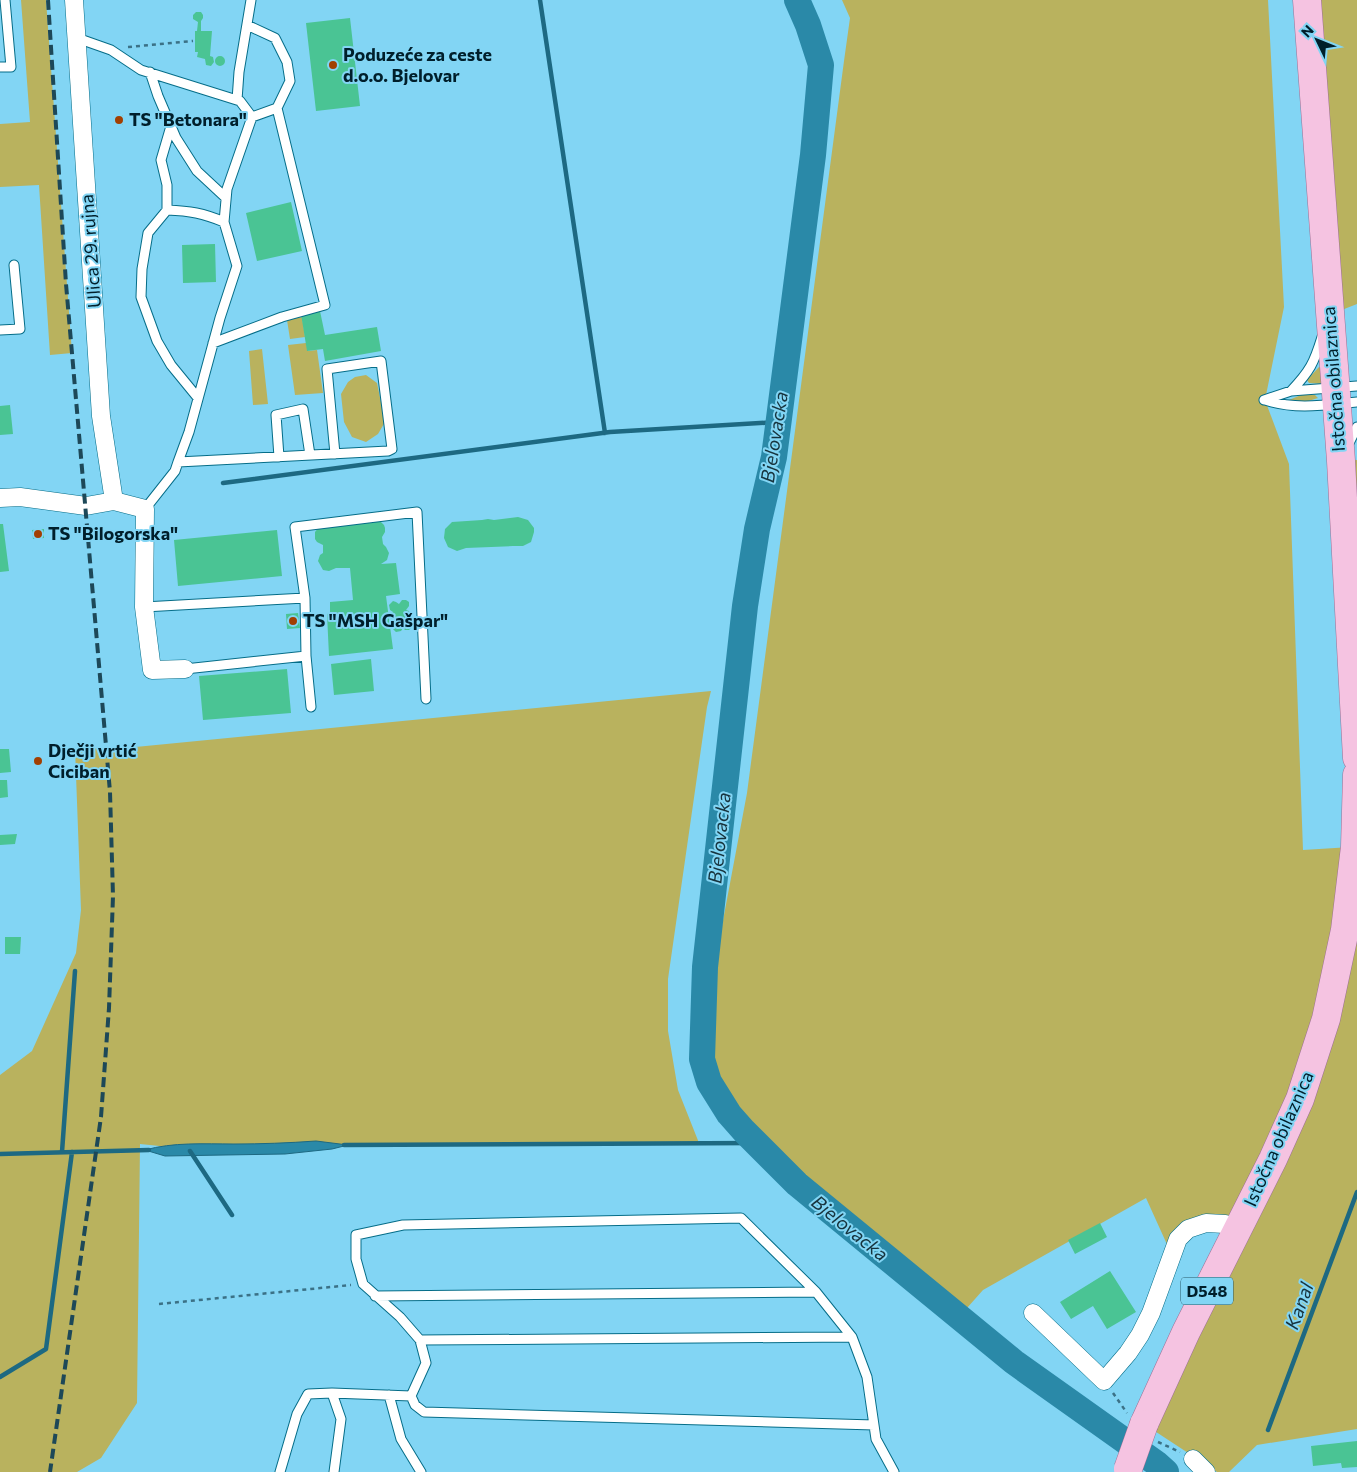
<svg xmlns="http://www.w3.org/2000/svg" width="1357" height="1472" font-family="Commissioner,sans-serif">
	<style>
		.green { fill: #b9b25e }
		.water { fill: #2a89a8; stroke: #1d6982 }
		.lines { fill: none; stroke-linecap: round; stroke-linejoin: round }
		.stream { stroke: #1d6982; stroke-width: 4.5 }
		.river { stroke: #2a89a8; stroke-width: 26 }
		.building { fill: #4ac494 }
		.service-casing { stroke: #056d88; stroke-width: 11 }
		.minor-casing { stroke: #056d88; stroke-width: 19 }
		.primary-casing { stroke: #9b7094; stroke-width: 29 }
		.path { stroke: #3b7186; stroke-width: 2.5; stroke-dasharray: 4 4; stroke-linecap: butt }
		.service { stroke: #fff; stroke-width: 9 }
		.minor { stroke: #fff; stroke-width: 18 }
		.primary { stroke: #f5c3e1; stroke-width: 28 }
		.rail { stroke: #1d4858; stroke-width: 4; stroke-dasharray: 10 5; stroke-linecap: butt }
		.primary-bridge-casing { stroke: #9b7094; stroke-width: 29; stroke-linecap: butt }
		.primary-bridge { stroke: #f5c3e1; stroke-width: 28 }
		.poi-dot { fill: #a23f01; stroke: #82d5f4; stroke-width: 2 }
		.labels { text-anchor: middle; stroke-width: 4; stroke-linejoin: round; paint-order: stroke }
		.shield { fill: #82d5f4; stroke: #275667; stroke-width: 1 }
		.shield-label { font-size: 16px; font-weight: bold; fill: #001f2b }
		.poi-label { font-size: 18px; font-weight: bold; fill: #001f2b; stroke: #82d5f4; text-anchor: start }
		.street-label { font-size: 18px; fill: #001f2b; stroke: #82d5f4 }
		.water-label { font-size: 19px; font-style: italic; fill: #17333d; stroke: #82d5f4 }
	</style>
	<rect width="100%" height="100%" fill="#82d5f4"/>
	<path class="green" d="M21 0H46L72 353 50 355 39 185 0 187V124L30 122Z
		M842 0H1268L1284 307 1265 400 1289 464 1303 850 1351 847 1341 461 1357 460V1429L1257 1445 1229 1472H1217L1144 1424 1240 1226 1211 1217 1170 1251 1146 1198 983 1290 959 1317C894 1263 825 1212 765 1152 744 1131 720 1109 709 1081 702 1063 702 1052 702 1032L747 793 844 61 850 18Z
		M1307 0H1357V304L1329 315Z
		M302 317 305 337 290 339 287 320Z
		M306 343 308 351 317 350 323 393 295 395 288 345Z
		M262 349 268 404 253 405 249 351Z
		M1319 367 1323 369 1324 384 1309 383 1307 380Z
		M366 375 377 383 385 422 378 434 366 442 352 437 344 422 341 394 348 382 355 377Z
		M1301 395H1315L1318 398 1302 403 1289 400Z
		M711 691 707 707 668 979V1031L678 1090 699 1143 324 1146 189 1149 140 1144 137 1403 101 1458 77 1472H0V1075L32 1051 76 953 81 910 75 748 115 749Z"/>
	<path class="water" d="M316 1141 348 1145 332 1149 285 1154 165 1156 145 1150C173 1142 204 1144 234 1144 261 1144 288 1143 316 1141Z"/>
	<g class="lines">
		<path class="stream" d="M540 0 605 433
			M223 483 610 432 778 422
			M344 1145 756 1143
			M190 1151 232 1215
			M62 1152 75 971
			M0 1154 149 1150
			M0 1377 46 1349 72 1152
			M1268 1430 1357 1192"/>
		<path class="river" d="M797 0 808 25 821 65 813 155 774 457 757 529 745 606 705 967 702 1059 709 1082 729 1114 744 1131 797 1184 1014 1362 1156 1463 1166 1472"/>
	</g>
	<path class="building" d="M196 12H201L203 15V18L201 21V31H212L210 56 213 57 214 62 211 66 206 65 205 59 197 57 198 52H195V31H197L198 22 193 19V15Z
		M350 18 360 106 316 111 306 23Z
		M215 61a5 5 0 1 1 10 0a5 5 0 1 1-10 0Z
		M116 115H123V125H116Z
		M291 202 302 251 257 261 246 213Z
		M215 244 216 282 183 283 182 245Z
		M320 311 325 335 377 327 381 351 325 361 323 349 307 351 301 314Z
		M10 405 13 434 0 435V406Z
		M518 517 528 520 534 528V532L531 542 523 546H513L466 548 457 551 448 547 444 538 445 529 452 522 482 520 488 519 494 520Z
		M379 520 384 525 385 528V532L382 537 383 544 386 547 389 553 387 560 381 564 396 563 400 594 386 596 393 649 329 656 327 614 330 613V602L353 600 350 568H336L329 571 323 570 318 561 320 555 323 553V545L317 542 315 539V532L319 527Z
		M0 524H3L9 571 0 572Z
		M44 529V538L33 539 32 530Z
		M277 530 282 576 178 586 174 540Z
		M402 600H406L409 602V606L406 610 409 611 411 616 407 620 411 621 413 626 409 630H405L403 628 401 631 396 632 393 629V624L396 622 391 619V615L393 612 390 610 389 605 393 601 396 602 399 604Z
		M298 613 300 628 287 629 286 614Z
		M371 659 374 691 334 695 331 664Z
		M287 669 291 713 203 720 199 676Z
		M0 749H9L11 772 0 773Z
		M0 780H7L8 797 0 798Z
		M17 834 15 844 0 845V835Z
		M5 937H21L20 954H5Z
		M1100 1223 1107 1237 1075 1254 1068 1240Z
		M1110 1271 1136 1312 1107 1329 1093 1306 1071 1319 1060 1302Z
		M1357 1441V1467L1342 1468 1341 1463 1313 1466 1311 1446Z"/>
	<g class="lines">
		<g class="service-casing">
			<path id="service" d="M247 25 275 38 287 62 290 81 277 108 252 117
				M77 38 111 50 141 70 240 101 252 117 227 189 224 222 237 266 220 318 189 432 178 462 175 471 145 509
				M0 67H11L5 0
				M150 72 158 96 176 138 197 171 226 198
				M237 100 239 72 251 0
				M171 126 161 160 167 185V210L148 233 142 269 141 297 157 341 171 365 198 398
				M167 210C190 211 203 213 224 222
				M0 330 20 329 14 265
				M213 343 282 317 325 305 277 108
				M1291 391C1310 371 1314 363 1322 337
				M1264 400 1291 391 1357 386
				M1265 400C1295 410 1325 405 1357 402
				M1348 445 1357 427
				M279 457 276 415 303 409 310 455
				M178 462 388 451 392 449 381 361 327 369 335 454
				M144 607 305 598 295 527 417 512 426 699
				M306 656 311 707
				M185 669 306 656 305 598
				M375 1296 816 1292
				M420 1340 852 1337
				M332 1393 411 1396 426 1363 420 1340 400 1317 363 1284 356 1259V1235L403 1225 741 1218 816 1292 852 1337 867 1377 876 1439 894 1472
				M389 1395 401 1439 421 1472
				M411 1396 415 1405 424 1412 874 1425
				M280 1472 297 1414 308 1394 332 1393 341 1419 334 1472"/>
		</g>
		<g class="minor-casing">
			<path id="minor" d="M74 0 101 416 114 501
				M0 498 20 497 86 506 114 501 145 509 144 607 152 670 185 669
				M1033 1313 1104 1381 1128 1353 1140 1335 1151 1313 1178 1239 1188 1229 1206 1223 1225 1224 1238 1230
				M1193 1459 1206 1472"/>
		</g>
		<g class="primary-casing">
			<path id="primary" d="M1307 0 1341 461 1357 758
				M1144 1424 1186 1332 1273 1159 1300 1099 1326 1019 1345 930 1355 847 1357 775"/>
		</g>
		<path class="path" d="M128 47 193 41
			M159 1304 351 1285
			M1113 1393 1127 1413
			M1158 1442 1180 1452"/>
		<use href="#service" class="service"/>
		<use href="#minor" class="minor"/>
		<use href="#primary" class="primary"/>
		<path class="rail" d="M48 0 66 284 110 792 113 896 109 1008 101 1117 50 1472"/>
		<g class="primary-bridge-casing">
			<path id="primary-bridge" d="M1128 1469 1144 1424"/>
		</g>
		<use href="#primary-bridge" class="primary-bridge"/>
	</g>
	<g class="poi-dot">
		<circle cx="333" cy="65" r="5"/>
		<circle cx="119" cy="120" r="5"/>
		<circle cx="38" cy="534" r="5"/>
		<circle cx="293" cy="621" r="5"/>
		<circle cx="38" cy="761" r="5"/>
	</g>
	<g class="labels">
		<rect class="shield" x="1181" y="1277.5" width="52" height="27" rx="4"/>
		<g class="shield-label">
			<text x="1207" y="1297">D548</text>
		</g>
		<g class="poi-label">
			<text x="343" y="61">Poduzeće za ceste<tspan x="343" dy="21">d.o.o. Bjelovar</tspan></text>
			<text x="129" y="126">TS "Betonara"</text>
			<text x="48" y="540">TS "Bilogorska"</text>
			<text x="303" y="627">TS "MSH Gašpar"</text>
			<text x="48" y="757">Dječji vrtić<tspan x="48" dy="21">Ciciban</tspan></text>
		</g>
		<g class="street-label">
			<text transform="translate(91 251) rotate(-94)" y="6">Ulica 29. rujna</text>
			<text transform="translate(1334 379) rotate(-94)" y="6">Istočna obilaznica</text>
			<text transform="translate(1279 1139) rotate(-66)" y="6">Istočna obilaznica</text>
		</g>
		<g class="water-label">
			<text transform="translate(774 437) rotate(-81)" y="7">Bjelovacka</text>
			<text transform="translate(719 838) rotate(-84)" y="7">Bjelovacka</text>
			<text transform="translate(850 1228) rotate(39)" y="7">Bjelovacka</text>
			<text transform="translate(1299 1306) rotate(-70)" y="7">Kanal</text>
		</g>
	</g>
	<g transform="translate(1317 40) rotate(313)" stroke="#82d5f4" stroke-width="4" paint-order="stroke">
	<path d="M0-4L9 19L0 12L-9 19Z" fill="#001f2b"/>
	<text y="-8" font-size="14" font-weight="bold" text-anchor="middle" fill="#001f2b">N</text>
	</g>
</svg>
